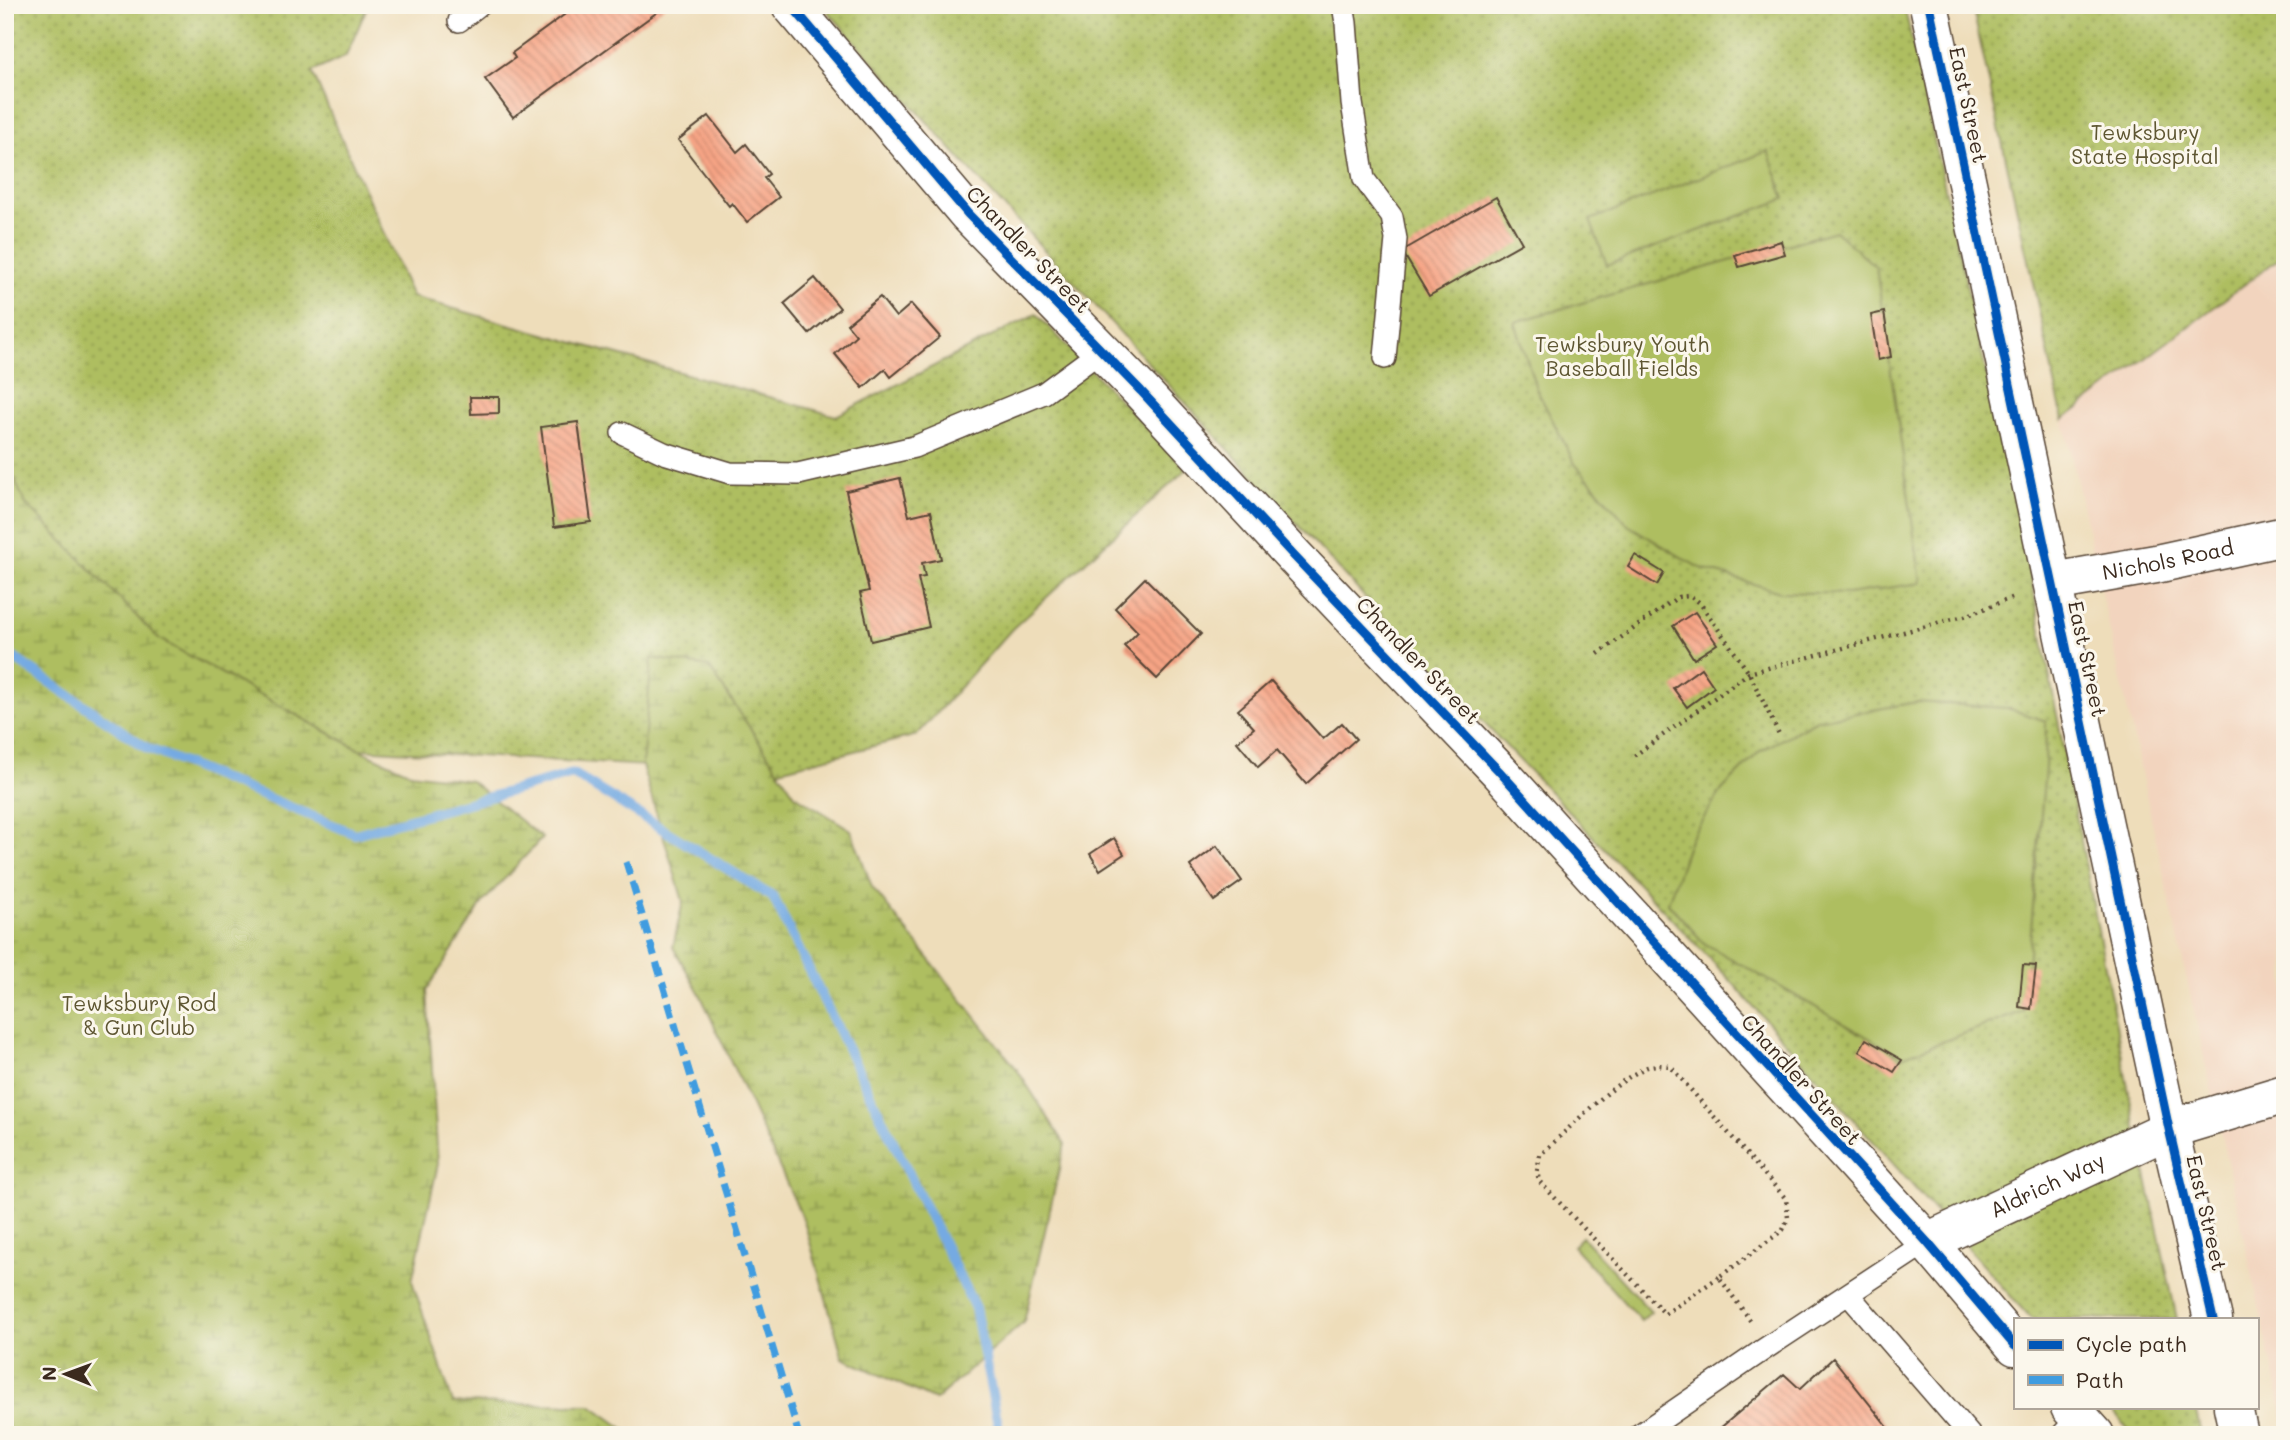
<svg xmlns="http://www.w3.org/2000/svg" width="2290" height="1440" font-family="Mali,sans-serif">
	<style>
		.built { fill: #f2d4be }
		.grass { fill: url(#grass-dots); stroke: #747440; stroke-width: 2 }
		.wetland { fill: url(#wetland-marsh); stroke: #747440; stroke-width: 2 }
		.garden { fill: #aebe61; stroke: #747440; stroke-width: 2 }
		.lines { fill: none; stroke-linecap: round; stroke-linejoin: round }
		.stream { stroke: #74aae2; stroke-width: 10 }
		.building { fill: url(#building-back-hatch) }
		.lane-casing { stroke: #564535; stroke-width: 24 }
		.street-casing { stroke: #564535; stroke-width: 41 }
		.secondary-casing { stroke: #564535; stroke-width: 41 }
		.path { stroke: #564535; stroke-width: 4.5; stroke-dasharray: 2 5; stroke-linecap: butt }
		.lane { stroke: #fff; stroke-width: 21 }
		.street { stroke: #fff; stroke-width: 38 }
		.secondary { stroke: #fff; stroke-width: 38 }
		.quiet { stroke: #3f9ce0; stroke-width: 7; stroke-dasharray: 14 7; stroke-linecap: butt }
		.cycleway-casing { stroke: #fbf7ec; stroke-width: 13 }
		.cycleway { stroke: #0057b8; stroke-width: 9 }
		.labels { text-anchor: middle; stroke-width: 6; stroke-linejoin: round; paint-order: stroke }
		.street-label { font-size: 21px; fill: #3b2a1e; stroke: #fbf7ec }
		.park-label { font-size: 21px; fill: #5e5632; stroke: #fbf7ec }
	</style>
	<defs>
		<pattern id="grass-dots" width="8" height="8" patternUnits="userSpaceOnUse" patternTransform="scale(1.75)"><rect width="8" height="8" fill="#aebe61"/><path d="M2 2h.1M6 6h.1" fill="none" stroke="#8f9b4f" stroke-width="1.8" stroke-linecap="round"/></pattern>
		<pattern id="wetland-marsh" width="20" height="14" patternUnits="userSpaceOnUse" patternTransform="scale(1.75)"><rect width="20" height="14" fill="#aebe61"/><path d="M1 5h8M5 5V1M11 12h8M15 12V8" fill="none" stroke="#8f9b4f"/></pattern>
		<pattern id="building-back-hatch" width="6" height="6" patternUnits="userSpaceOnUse" patternTransform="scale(1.75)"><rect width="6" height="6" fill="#f7a485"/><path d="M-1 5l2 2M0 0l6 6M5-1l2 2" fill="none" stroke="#c9866c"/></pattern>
	</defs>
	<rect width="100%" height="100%" fill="#fbf7ec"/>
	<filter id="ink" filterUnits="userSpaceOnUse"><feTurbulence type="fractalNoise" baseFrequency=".0143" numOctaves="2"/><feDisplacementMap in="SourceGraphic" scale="14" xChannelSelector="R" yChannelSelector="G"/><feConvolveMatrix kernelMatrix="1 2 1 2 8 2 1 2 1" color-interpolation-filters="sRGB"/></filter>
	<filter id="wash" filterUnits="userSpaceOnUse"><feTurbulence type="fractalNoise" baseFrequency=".00686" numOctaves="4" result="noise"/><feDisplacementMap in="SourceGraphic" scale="28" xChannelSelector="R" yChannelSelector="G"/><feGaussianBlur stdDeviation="1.57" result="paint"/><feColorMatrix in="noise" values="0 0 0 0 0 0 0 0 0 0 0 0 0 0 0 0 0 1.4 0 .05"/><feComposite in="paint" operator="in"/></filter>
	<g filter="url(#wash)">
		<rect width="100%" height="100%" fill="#eeddba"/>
		<path class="built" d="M1972 5H2285V1424L1999 128Z"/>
		<path class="grass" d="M5 5H368L346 56 312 72 412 297 836 416 1036 314 1187 469 1012 629 917 735 768 773 358 749 193 658 5 1065Z
			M822 5H1904L2025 547 2134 1119 2177 1319H2031L1731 981 1395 630 975 175Z
			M1972 5H2285V254L2063 420Z
			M2109 1407H2195L2201 1435H2133Z"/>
		<path class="wetland" d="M5 458 25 503 159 639 358 749 411 773 471 781 542 838 483 902 427 990 438 1164 412 1281 453 1403 591 1405 633 1435H5Z
			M652 658 709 667 795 795 851 830 872 887 1016 1068 1065 1144 1024 1322 935 1400 843 1358 804 1221 700 994 673 947 683 901 642 766Z"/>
		<path class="garden" d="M1768 151 1785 199 1607 265 1590 220Z
			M1835 231 1876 267 1921 583 1848 594 1780 592 1698 567 1628 525 1575 464 1536 388 1515 322Z
			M1917 702 2007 708 2046 721 2045 768 2024 1011 1902 1057 1704 943 1668 903 1690 839 1722 790 1760 751 1817 720Z
			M1582 1237 1651 1312 1641 1321 1573 1246Z"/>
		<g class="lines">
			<path class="stream" d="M5 652 147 748 355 834 573 774 773 897 975 1308 1000 1435"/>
		</g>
		<g id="blocks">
			<path class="building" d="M569 5H667L513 117 485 79 515 58 512 53 568 12 565 8Z
				M709 116 737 152 746 144 769 174 764 178 779 197 747 222 732 203 729 206 678 140Z
				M1496 197 1522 243 1429 296 1402 251Z
				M1781 241 1785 254 1739 267 1735 255Z
				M815 278 840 308 809 334 784 304Z
				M880 297 896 317 911 304 940 337 891 377 885 369 863 388 835 354 856 335 847 324Z
				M1884 312 1891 357 1878 360 1871 315Z
				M470 397H499V413L471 414Z
				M578 422 591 522 554 527 541 427Z
				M900 478 909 516 931 511 941 559 922 563 925 577 918 578 929 627 871 641 860 593 869 591 846 491Z
				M1635 555 1664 573 1657 585 1628 567Z
				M1145 578 1201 634 1157 679 1124 646 1138 632 1115 608Z
				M1695 612 1717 644 1694 659 1673 626Z
				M1701 668 1714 687 1687 707 1673 688Z
				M1271 681 1323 739 1342 723 1356 739 1306 784 1277 750 1258 767 1237 742 1254 728 1238 710Z
				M1114 838 1124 854 1100 870 1090 854Z
				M1217 846 1242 881 1214 901 1190 866Z
				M2023 965 2036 966 2031 1009 2019 1007Z
				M1866 1039 1902 1060 1894 1072 1859 1051Z
				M1833 1358 1894 1435H1712L1784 1374 1800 1389Z"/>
		</g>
	</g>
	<g filter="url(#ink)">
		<use href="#blocks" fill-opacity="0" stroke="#564535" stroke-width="2"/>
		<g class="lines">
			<g class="lane-casing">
				<path id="lane" d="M1343 5 1346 23 1352 103 1364 179 1392 217 1396 239 1385 358
					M459 21 479 5
					M622 433 664 453 730 473 798 474 914 447 1044 393 1101 351
					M1848 1294 1970 1435
					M1639 1435 1763 1350 1927 1242
					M2062 1435 2079 1417"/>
			</g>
			<g class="street-casing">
				<g id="street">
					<path id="s1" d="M2053 582 2156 564 2285 536"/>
					<path d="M2169 1129 2285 1094"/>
				</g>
			</g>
			<g class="secondary-casing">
				<g id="secondary">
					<path d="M791 5 968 214 1141 391 1294 556 1499 771 1927 1242 2015 1346"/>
					<path d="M1929 5 2169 1129 2213 1319"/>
					<path id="s2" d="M1927 1242 2169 1129"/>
					<path d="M2070 1407 2095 1435"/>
					<path d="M2233 1407 2239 1435"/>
				</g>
			</g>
			<path class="path" d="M1598 654 1678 597 1691 596 1700 603 1749 673 1780 736
				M1634 756 1749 673 1968 615 2016 596
				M1719 1277 1665 1314 1539 1181 1537 1171 1540 1155C1568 1130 1610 1085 1643 1069 1652 1064 1660 1065 1670 1066L1786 1199 1788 1218 1783 1230 1719 1277 1752 1323"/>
			<use href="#lane" class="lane"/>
			<use href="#street" class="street"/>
			<use href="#secondary" class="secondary"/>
			<path class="quiet" d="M626 862 799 1435"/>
			<g class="cycleway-casing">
				<path id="cycleway" d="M791 5 968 214 1141 391 1294 556 1499 771 1927 1242 2015 1346
					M1929 5 2169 1129 2213 1319"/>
			</g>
			<use href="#cycleway" class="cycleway"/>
		</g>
	</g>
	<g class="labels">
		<g class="street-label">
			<text transform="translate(1968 105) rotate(78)" y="7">East Street</text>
			<text transform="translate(1028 250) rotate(46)" y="7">Chandler Street</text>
			<text dy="7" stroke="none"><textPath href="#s1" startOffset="117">Nichols Road</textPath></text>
			<text transform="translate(2087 659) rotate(78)" y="7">East Street</text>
			<text transform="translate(1418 661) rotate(46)" y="7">Chandler Street</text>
			<text transform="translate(1801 1080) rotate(48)" y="7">Chandler Street</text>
			<text dy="7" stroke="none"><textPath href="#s2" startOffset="133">Aldrich Way</textPath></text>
			<text transform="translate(2206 1213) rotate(77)" y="7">East Street</text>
		</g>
		<g class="park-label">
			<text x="2145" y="140">Tewksbury<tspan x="2145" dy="24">State Hospital</tspan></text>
			<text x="1622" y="352">Tewksbury Youth<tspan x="1622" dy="24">Baseball Fields</tspan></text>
			<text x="139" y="1011">Tewksbury Rod<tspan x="139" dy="24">&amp; Gun Club</tspan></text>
		</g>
	</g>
	<rect width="2290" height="1440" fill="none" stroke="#fbf7ec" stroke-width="28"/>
	<rect x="2014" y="1318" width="245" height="91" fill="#fbf7ec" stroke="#aea59a" stroke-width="2"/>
	<rect x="2028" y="1340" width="35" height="10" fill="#0057b8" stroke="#aea59a" stroke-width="2"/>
	<text x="2076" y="1352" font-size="21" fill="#3b2a1e">Cycle path</text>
	<rect x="2028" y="1375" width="35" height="10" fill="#3f9ce0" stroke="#aea59a" stroke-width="2"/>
	<text x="2076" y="1388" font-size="21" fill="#3b2a1e">Path</text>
	<g transform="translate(66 1374) rotate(271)" stroke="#fbf7ec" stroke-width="5" paint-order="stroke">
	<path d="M0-5L12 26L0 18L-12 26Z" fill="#3b2a1e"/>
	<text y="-10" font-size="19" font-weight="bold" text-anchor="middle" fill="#3b2a1e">N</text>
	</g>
</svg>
